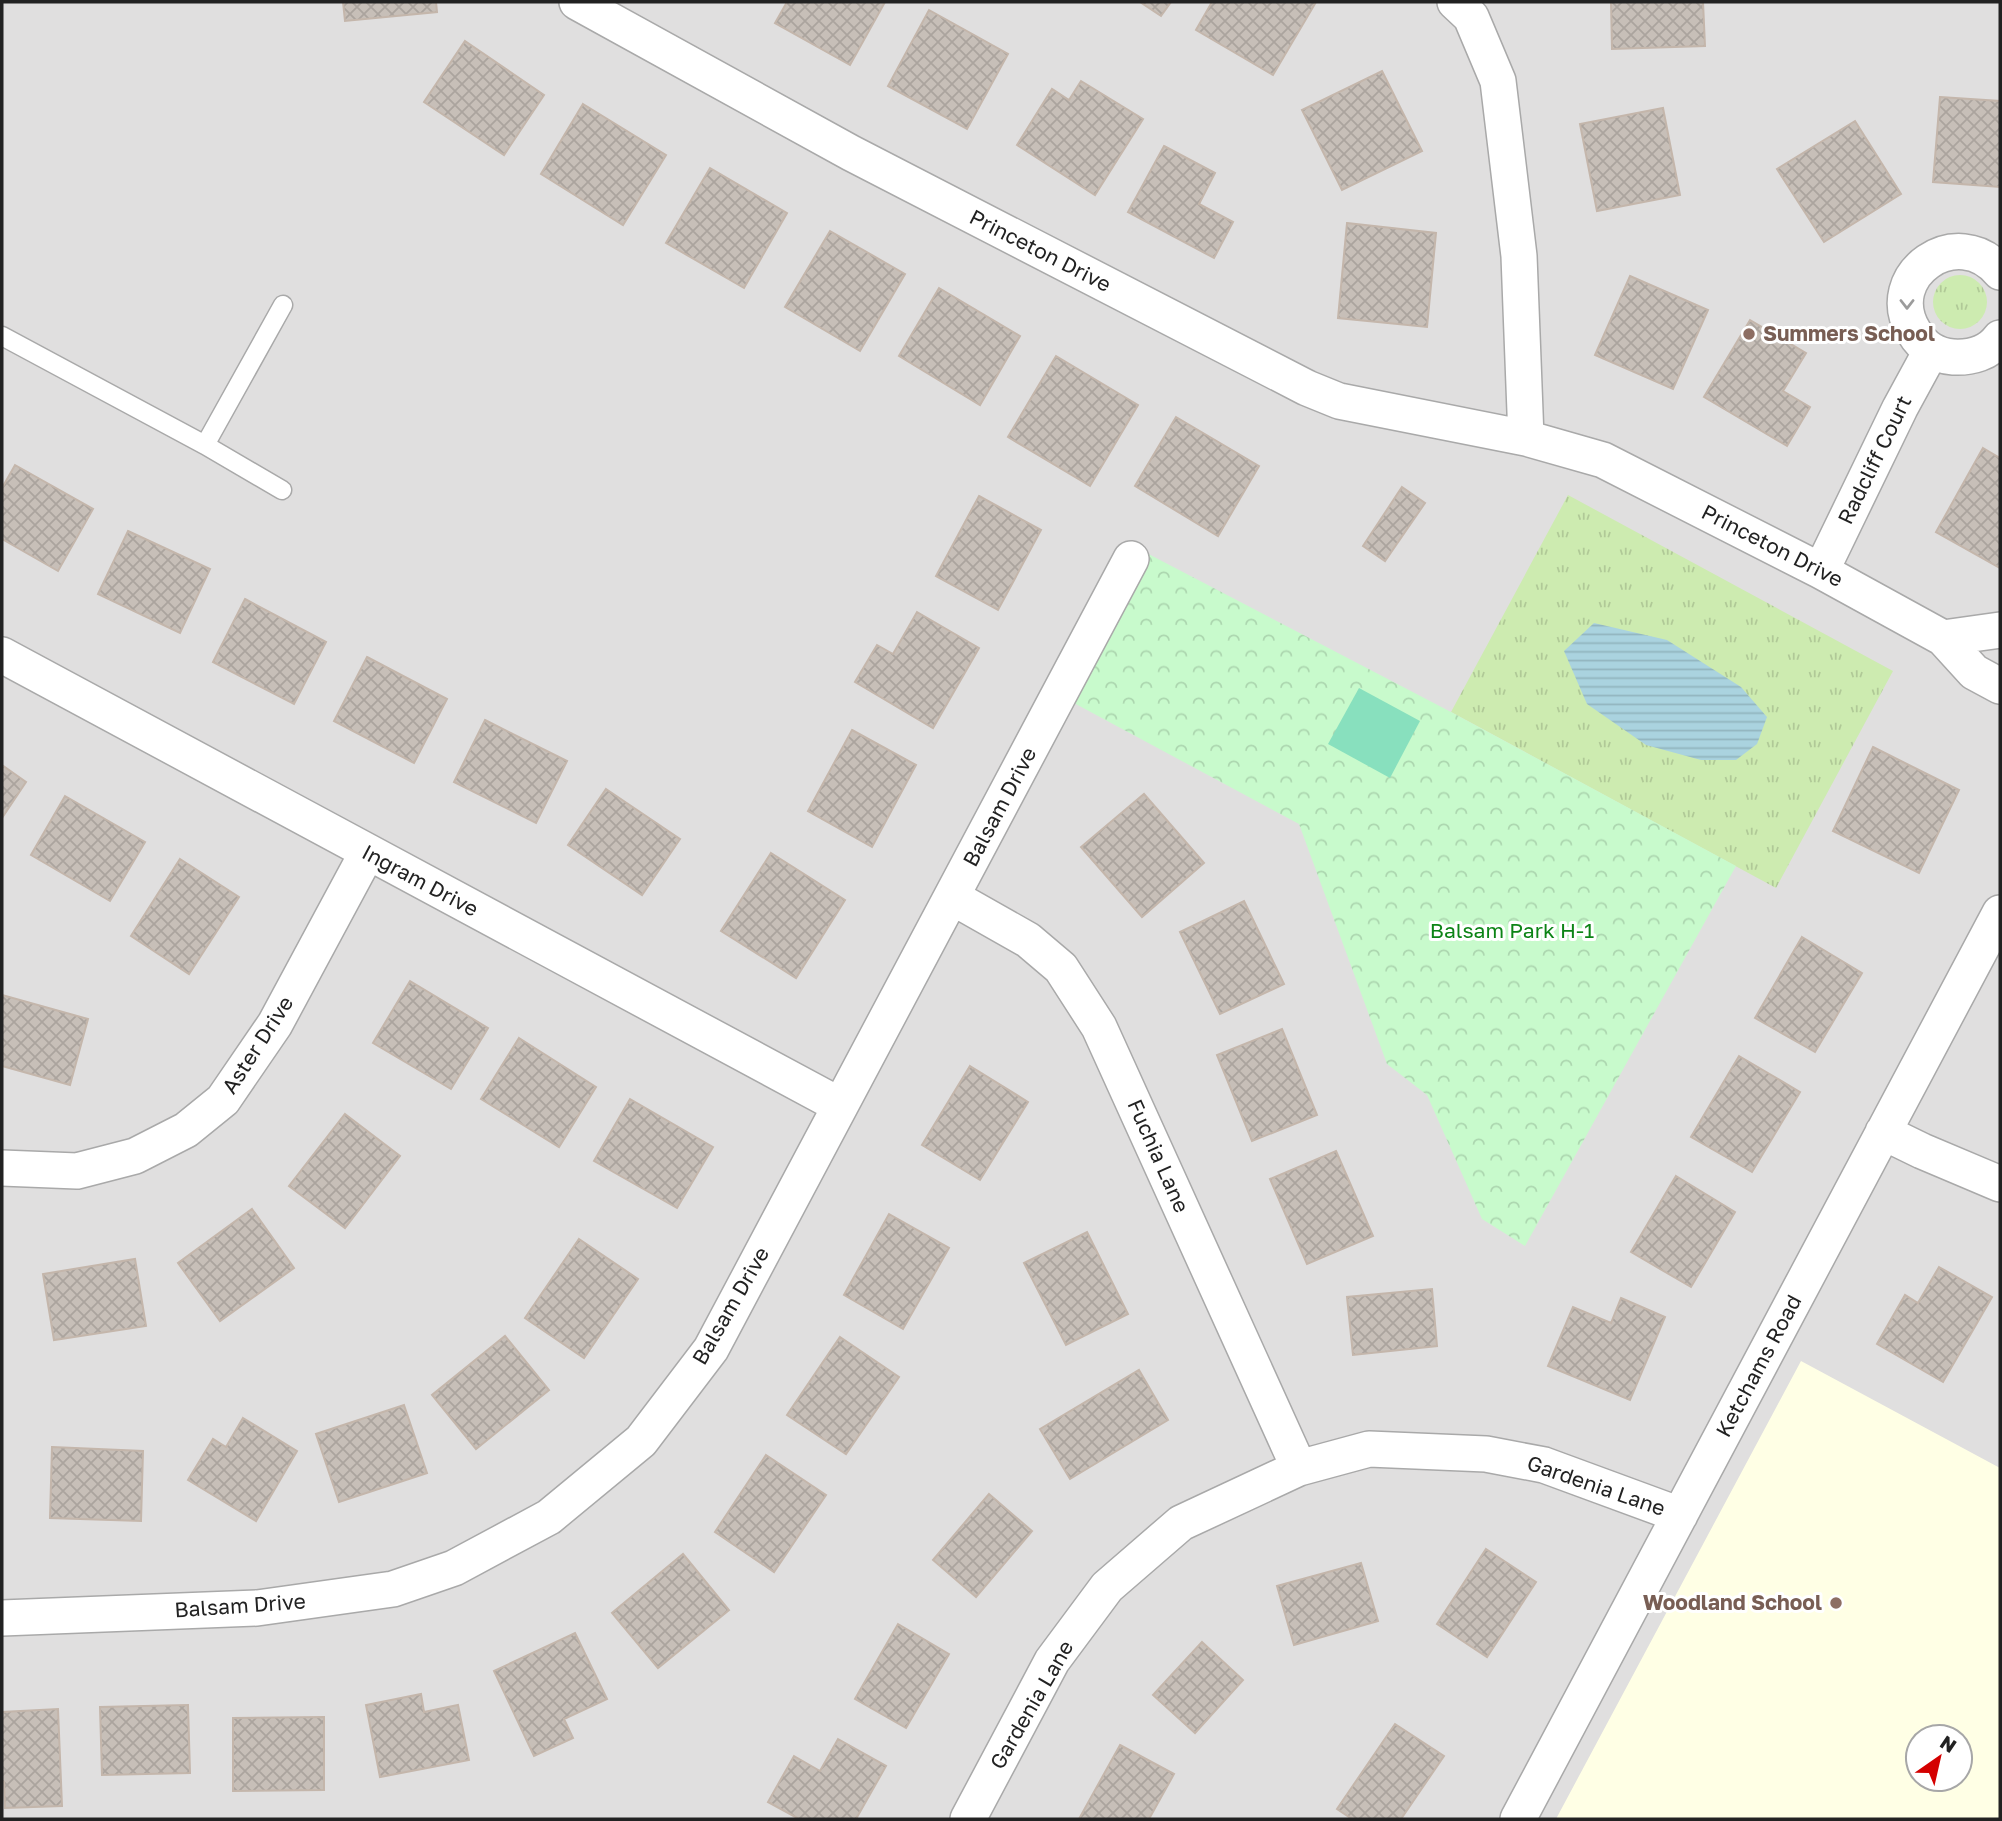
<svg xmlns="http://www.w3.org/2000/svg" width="2002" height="1821" font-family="'Golos Text',sans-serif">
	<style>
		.residential { fill: #e0dfdf; fill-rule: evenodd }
		.education { fill: #ffffe5; fill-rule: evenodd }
		.grass { fill: url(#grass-tufts) }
		.park { fill: url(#park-crowns) }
		.pitch { fill: #88e0be }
		.water { fill: url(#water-rules) }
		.building { fill: url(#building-cross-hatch); stroke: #c4b6ab; stroke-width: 2 }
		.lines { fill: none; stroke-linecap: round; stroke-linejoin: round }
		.service-casing { stroke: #a9a9a9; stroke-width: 21 }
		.minor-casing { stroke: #a9a9a9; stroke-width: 38 }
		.service { stroke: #fff; stroke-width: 18 }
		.minor { stroke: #fff; stroke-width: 35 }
		.oneway { stroke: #9c9c9c }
		.education-dot { fill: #8d6e63; stroke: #fff; stroke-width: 2.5 }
		.labels { text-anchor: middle; stroke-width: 6; stroke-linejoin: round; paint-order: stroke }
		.street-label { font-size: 21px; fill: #222; stroke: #fff }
		.education-label { font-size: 21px; font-weight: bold; fill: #785e54; stroke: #fff; text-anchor: start }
		.park-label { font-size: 21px; fill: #0c8416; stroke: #fff }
	</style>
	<defs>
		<pattern id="grass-tufts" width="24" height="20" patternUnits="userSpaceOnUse" patternTransform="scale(1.75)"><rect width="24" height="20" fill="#cdebb0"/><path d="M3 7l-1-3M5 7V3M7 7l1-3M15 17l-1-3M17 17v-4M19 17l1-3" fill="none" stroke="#b0c997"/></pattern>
		<pattern id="park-crowns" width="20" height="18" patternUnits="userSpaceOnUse" patternTransform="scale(1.75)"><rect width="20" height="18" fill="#c8facc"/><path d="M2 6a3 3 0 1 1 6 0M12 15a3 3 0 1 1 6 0" fill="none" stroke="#acd6af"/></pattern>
		<pattern id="water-rules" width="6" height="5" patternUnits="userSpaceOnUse" patternTransform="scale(1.75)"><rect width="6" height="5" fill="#aad3df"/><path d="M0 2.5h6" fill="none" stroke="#92b5bf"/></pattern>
		<pattern id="building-cross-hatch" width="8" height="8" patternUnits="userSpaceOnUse" patternTransform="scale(1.75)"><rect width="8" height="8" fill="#c7bfb8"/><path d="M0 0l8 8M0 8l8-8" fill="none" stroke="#aba49e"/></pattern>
	</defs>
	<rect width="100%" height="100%" fill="#f2efe9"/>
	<path class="residential" d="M2 2H2000V1819H2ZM1918 1737H1960V1779H1918Z"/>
	<path class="education" d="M1801 1361 2000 1468V1819H1556ZM1918 1737H1960V1779H1918Z"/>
	<path class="grass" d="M1933 302a27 27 0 1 1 54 0a27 27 0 1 1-54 0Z
		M1568 495 1893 671 1776 888 1451 712Z"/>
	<path class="park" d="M1137 548 1451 712 1736 866 1525 1246 1482 1219 1427 1095 1387 1064 1299 824 1059 695Z"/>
	<path class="pitch" d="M1359 688 1420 721 1390 778 1328 744Z"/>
	<path class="water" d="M1594 623 1667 640 1741 687 1767 717 1757 744 1736 760H1701L1646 745 1587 704 1564 651Z"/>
	<path class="building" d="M343 2H436L437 12 345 21Z
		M787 2H885L850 65 775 23Z
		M1140 2H1171L1161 16Z
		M1212 2H1316L1273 75 1196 30Z
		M1611 2H1703L1705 46 1612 49Z
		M929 10 1008 54 967 129 888 86Z
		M465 41 544 95 504 155 424 102Z
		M1382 71 1422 151 1342 190 1302 110Z
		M1081 81 1143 119 1095 195 1017 145 1052 89 1069 100Z
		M1940 97 2000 101V187L1933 182Z
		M583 104 666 155 623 225 541 174Z
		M1663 108 1680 195 1597 211 1580 124Z
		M1855 121 1901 194 1824 242 1777 169Z
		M1164 146 1215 173 1199 204 1233 222 1214 258 1128 212Z
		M710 168 787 213 744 288 666 243Z
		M1347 223 1436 233 1427 327 1338 318Z
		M830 231 905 274 860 351 785 307Z
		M1630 276 1708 310 1673 389 1595 355Z
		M939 288 1020 336 980 405 899 356Z
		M1750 320 1806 353 1783 391 1810 407 1787 446 1704 397Z
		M1056 356 1138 405 1090 486 1008 437Z
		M1176 417 1259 466 1218 536 1135 486Z
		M1983 448 2000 458V568L1936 532Z
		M15 465 93 509 58 571 2 539V488Z
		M1402 487 1425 503 1385 561 1363 546Z
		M979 496 1041 530 998 610 936 576Z
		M128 531 210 569 180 633 98 594Z
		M245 599 326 642 294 704 213 662Z
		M917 612 979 648 933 728 855 682 877 645 893 654Z
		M367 657 447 699 414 763 334 721Z
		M485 720 567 761 536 823 454 782Z
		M852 730 916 765 872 847 808 811Z
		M1873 747 1959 790 1919 873 1833 831Z
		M2 765 26 782 2 818Z
		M606 789 680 839 642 895 568 845Z
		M1144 794 1204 863 1142 917 1081 847Z
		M65 796 145 842 110 901 31 855Z
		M771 853 845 900 796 978 721 931Z
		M180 859 239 897 189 974 131 936Z
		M1244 901 1284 984 1220 1014 1180 932Z
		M1802 937 1862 973 1815 1052 1755 1018Z
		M410 981 488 1028 451 1089 373 1043Z
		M2 995 88 1019 70 1085 2 1066Z
		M1282 1029 1317 1115 1252 1141 1217 1055Z
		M519 1038 596 1087 559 1147 481 1099Z
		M1739 1056 1800 1092 1752 1172 1691 1137Z
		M970 1066 1028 1102 980 1180 922 1145Z
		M630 1099 713 1147 677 1208 594 1161Z
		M345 1114 400 1156 345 1228 289 1186Z
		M1336 1151 1373 1236 1307 1264 1270 1179Z
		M1676 1176 1735 1212 1691 1287 1631 1252Z
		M252 1209 294 1268 220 1321 178 1263Z
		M889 1214 949 1248 903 1329 844 1295Z
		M1087 1232 1128 1314 1066 1345 1024 1263Z
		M579 1239 638 1279 584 1358 525 1318Z
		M135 1259 146 1326 54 1340 43 1274Z
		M1939 1267 1992 1297 1943 1382 1877 1344 1905 1295 1918 1303Z
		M1432 1289 1437 1346 1353 1355 1347 1297Z
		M1621 1298 1665 1317 1630 1400 1548 1366 1573 1307 1611 1323Z
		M505 1336 549 1390 476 1449 432 1395Z
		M840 1337 899 1377 846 1454 787 1415Z
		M1139 1370 1168 1420 1070 1479 1040 1429Z
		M404 1405 427 1473 339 1502 316 1434Z
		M243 1418 297 1451 256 1521 188 1480 213 1439 226 1447Z
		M52 1447 143 1451 141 1521 50 1518Z
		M766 1455 826 1495 774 1572 715 1532Z
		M989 1494 1032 1531 976 1597 933 1560Z
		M1486 1549 1536 1582 1487 1657 1437 1624Z
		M683 1554 729 1610 658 1668 612 1613Z
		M1361 1563 1378 1621 1294 1645 1277 1586Z
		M898 1624 949 1654 906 1728 855 1699Z
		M575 1633 607 1699 564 1719 573 1738 534 1756 494 1671Z
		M1202 1642 1243 1680 1195 1733 1153 1695Z
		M421 1694 424 1712 458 1705 469 1760 380 1777 366 1705Z
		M188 1705 190 1773 102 1775 100 1707Z
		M58 1709 62 1806 5 1808 4 1782H2V1712Z
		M324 1717V1790L233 1791V1718Z
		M1395 1724 1444 1756 1401 1819H1352L1337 1809Z
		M838 1739 886 1766 856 1819H799L768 1802 794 1756 820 1771Z
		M1120 1745 1174 1774 1149 1819H1079Z"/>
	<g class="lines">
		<g class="service-casing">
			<path id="service" d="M2 336 205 445 282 490
				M205 445 283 305"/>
		</g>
		<g class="minor-casing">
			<path id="minor" d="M577 2 851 153 1307 388 1339 401 1526 438 1603 460 1821 571 1943 638 1974 672 2000 686
				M1455 2 1471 17 1498 81 1519 256 1526 438
				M2000 272C1958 221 1879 275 1914 332 1922 346 1936 356 1953 357 1971 358 1989 353 2000 338
				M1821 571 1900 408 1931 351
				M1943 638 2000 630
				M2 655 839 1105
				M952 897 1028 940 1061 968 1099 1027 1299 1468
				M1883 1132 1922 1151 2000 1184
				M2 1168 77 1171 135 1156 186 1130 223 1100 275 1024 367 853
				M2 1618 257 1608 393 1589 454 1568 549 1517 641 1441 711 1349 1131 559
				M968 1819 1052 1661 1107 1587 1181 1523 1299 1468 1369 1449 1486 1454 1544 1465 1680 1515
				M1518 1819 2000 913"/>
		</g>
		<use href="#service" class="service"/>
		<use href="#minor" class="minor"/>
	</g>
	<defs><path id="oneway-chevron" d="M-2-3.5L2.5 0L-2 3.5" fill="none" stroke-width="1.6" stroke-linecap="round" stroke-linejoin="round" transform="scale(1.75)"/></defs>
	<use class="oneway" href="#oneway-chevron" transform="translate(1907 304) rotate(90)"/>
	<g class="education-dot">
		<circle cx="1749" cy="334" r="7"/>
		<circle cx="1836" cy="1603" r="7"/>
	</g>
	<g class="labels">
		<g class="street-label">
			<text transform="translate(1040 251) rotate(27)" y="7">Princeton Drive</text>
			<text transform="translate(1875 460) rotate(-64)" y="7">Radcliff Court</text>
			<text transform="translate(1772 546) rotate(27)" y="7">Princeton Drive</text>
			<text transform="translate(1000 807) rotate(-62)" y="7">Balsam Drive</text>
			<text transform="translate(420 881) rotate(28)" y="7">Ingram Drive</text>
			<text transform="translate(258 1045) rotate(-57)" y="7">Aster Drive</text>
			<text transform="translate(1158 1156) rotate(66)" y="7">Fuchia Lane</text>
			<text transform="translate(731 1306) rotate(-60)" y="7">Balsam Drive</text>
			<text transform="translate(1759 1366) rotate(-62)" y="7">Ketchams Road</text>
			<text transform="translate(1596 1486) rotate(19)" y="7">Gardenia Lane</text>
			<text transform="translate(240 1606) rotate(-4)" y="7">Balsam Drive</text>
			<text transform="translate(1032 1705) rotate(-60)" y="7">Gardenia Lane</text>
		</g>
		<g class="education-label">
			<text x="1763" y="341">Summers School</text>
			<text x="1822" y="1610" text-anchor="end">Woodland School</text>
		</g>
		<g class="park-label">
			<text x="1512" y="938">Balsam Park H-1</text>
		</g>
	</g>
	<rect width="2002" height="1821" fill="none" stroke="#222222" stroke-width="7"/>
	<g transform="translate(1939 1758) rotate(34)"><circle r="33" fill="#ffffff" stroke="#a7a7a7" stroke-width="2"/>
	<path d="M0-5L12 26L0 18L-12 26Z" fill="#d40000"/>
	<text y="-10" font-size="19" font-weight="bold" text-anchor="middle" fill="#222222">N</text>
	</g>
</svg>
